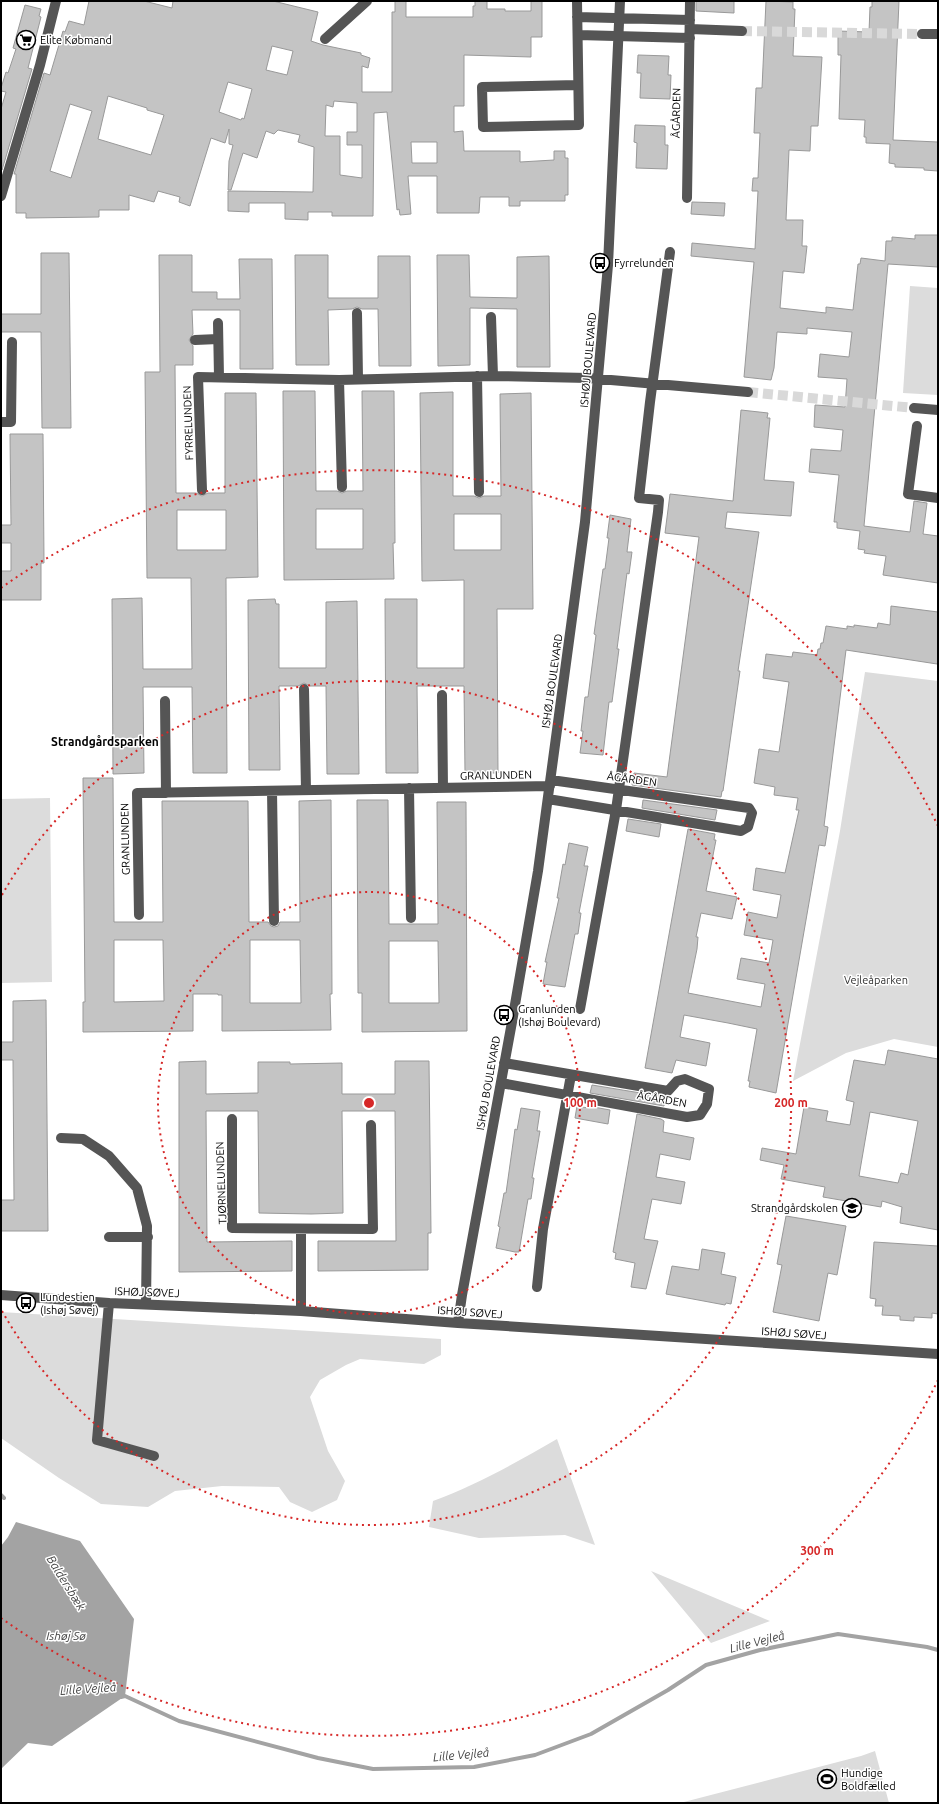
<svg xmlns="http://www.w3.org/2000/svg" width="939" height="1804" font-family="Ubuntu,sans-serif">
	<style>
		.green { fill: #dcdcdc }
		.water { fill: #a3a3a3 }
		.lines { fill: none; stroke-linecap: round; stroke-linejoin: round }
		.stream { stroke: #a3a3a3; stroke-width: 4 }
		.building { fill: #c4c4c4; stroke: #999; fill-rule: evenodd }
		.minor-tunnel { stroke: #d9d9d9; stroke-width: 10; stroke-dasharray: 10 5; stroke-linecap: butt }
		.minor { stroke: #555; stroke-width: 10 }
		.ring { fill: none; stroke: #d62828; stroke-width: 2; stroke-dasharray: 2 4 }
		.labels { text-anchor: middle; stroke-width: 3; stroke-linejoin: round; paint-order: stroke }
		.poi-label { font-size: 11px; fill: #000; stroke: #fff; text-anchor: start }
		.street-label { font-size: 11px; fill: #000; stroke: #fff }
		.park-label { font-size: 11px; fill: #333; stroke: #fff }
		.neighbourhood-label { font-size: 12px; font-weight: bold; fill: #000; stroke: #fff }
		.water-label { font-size: 12px; font-style: italic; fill: #444; stroke: #fff }
		.centre { fill: #d62828; stroke: #fff; stroke-width: 2 }
		.ring-label { font-size: 12px; text-anchor: middle; font-weight: bold; fill: #d62828; stroke: #fff; stroke-width: 3; stroke-linejoin: round; paint-order: stroke }
	</style>
	<rect width="100%" height="100%" fill="#fff"/>
	<path class="green" d="M910 286 938 288V395L903 393Z
		M865 672 938 681V1047L894 1039 846 1053 793 1081 840 831Z
		M50 798 52 982 1 983V799Z
		M1 1312 441 1339V1355L424 1364 360 1359 346 1365 320 1380 310 1397 328 1451 345 1481 337 1500 312 1512 290 1502 279 1487 222 1486 175 1491 148 1507 101 1504 59 1478 1 1438Z
		M557 1439 595 1545 565 1535 479 1538 429 1527 433 1501C477 1485 517 1462 557 1439Z
		M651 1571 770 1621 711 1643Z
		M875 1751 889 1803H680L861 1756Z"/>
	<path class="water" d="M16 1522 80 1541 134 1619 125 1696 52 1746 28 1743 1 1769V1546L8 1537Z"/>
	<g class="lines">
		<path class="stream" d="M1 1495 4 1498
			M121 1697 125 1696 179 1721 318 1758 373 1769 474 1767 535 1755 591 1734 668 1690 706 1665 760 1650 838 1634 927 1647 938 1650"/>
	</g>
	<path class="building" d="M89 1H144L172 8 173 1H273L318 12 311 41 323 45 361 53V55L370 58 368 68 362 66V92H392V12H395V1H406V17H473V6H475V1H487V9H505V11H531V1H542V37H531V57L464 55V106H454V132L463 131 464 151H520V162L554 160V151H565V158H568V195H565V201H520V206H509V197H480L479 213H437V176H408L411 214 400 215 399 209 397 210 387 112 374 113 373 216H332V212H308V220L285 219V203H249V212L228 211V191L313 192 314 147 298 142 300 135 278 130 274 134 266 131 257 158 243 153 231 190H228L229 161 233 145 229 144V129L225 143 211 138 190 206 179 202 180 197 158 191 154 202 129 195V210H99V217L26 218V213H16V174H14L44 73 50 75 63 31 65 32 69 21 84 25ZM272 46 293 51 287 75 266 70ZM228 82 252 89 244 119 242 118 241 120 219 112ZM108 96 147 108V110L164 115 151 155 98 139ZM334 101 357 103V132H347V145H362V178L340 175V136H325L326 105 333 107ZM70 104 92 111 71 178 50 171ZM411 142H437V163H412Z
		M696 1H734V13L696 11Z
		M766 1 793 2V9H795L793 56 822 57 818 126H811L810 151 789 150 786 220H803L802 246H807L804 273 783 271 780 308 826 313V307L853 310 858 264H860L861 258 885 261 886 241H892V237L915 239V235H938V267L888 264 864 526 910 532 914 501 927 503 923 534 938 536V583L883 575 886 556 864 553 865 550 858 549 860 531 837 528V522H834L839 475 809 472 811 449 841 451 843 430 814 427 815 405 845 407 847 379 818 377 820 354 849 357 852 332 807 328V334L777 332 774 368 771 380 744 377 754 262 691 256 692 243 755 249 758 191H752L753 178H758L760 133H754L756 88H762Z
		M872 1H899L893 140 938 142V171L924 170V168L895 167V164L889 163 890 144 866 143V137H864L865 120 839 119 841 55H838V31L869 32 870 7H872Z
		M25 5 41 9 39 16 41 17 28 68 32 69 2 170 1 109 6 92 1 91V88L6 72 8 73 16 49 13 48Z
		M638 55 669 56 668 75H671L670 99 640 98 641 73H637Z
		M635 125 665 126V145H668L667 169 636 168 637 143 634 142Z
		M692 202 725 203 724 216 691 214Z
		M41 253H69L71 428H42L41 332H1V314H41Z
		M159 255H192V292H217V299H240L239 259H272L273 369H240V310H192L193 334 189 340 193 346V365H175L176 493H196L202 496 208 493H225V393H256L258 577 226 578 227 773H193L192 687H143L144 773 113 774 112 599 142 598 143 669H192L191 578H147L145 372H160ZM177 510H226V550H177Z
		M295 255H328V298H378V256H410L411 366H379L378 309H362L357 307 352 309 328 310 329 365H296Z
		M437 255H469L470 297 517 298V257L549 256 550 367H517V309L470 308V365L438 366Z
		M283 391H315L316 491H337L342 493 347 491H363L362 391H394L395 543H393L394 579 284 580ZM316 509H363V549H316Z
		M453 392V496H474L479 498 484 496H501L500 394 531 393 533 609H497L498 773H465L464 686H417L418 773H386L385 599H417V668H464V580L422 581 420 393ZM454 514H501V550H454Z
		M741 410 768 413 767 418H770L764 480 794 482 791 516 727 512 725 528 759 532 738 671H740L723 791H722L721 797 632 785 634 773 667 777 699 537 665 533 670 494 733 501Z
		M10 434H43L44 563H41V600H1V571H11V543H1V525H11Z
		M610 515 631 519 627 552H632L629 574 627 573 617 649H619L612 702H609L603 755 580 753 583 731H581L585 697H588L596 635 594 634 603 569H605L609 538H607Z
		M275 599 276 604H279V668H326V602L357 601 359 774H327L326 686H310L304 683 298 686H279L280 770H249L248 600Z
		M891 606 938 612V662L937 664 846 650 824 826 828 827 825 846 819 845 776 1093 749 1087 750 1081H748L757 1029 728 1023 684 1015 680 1037 710 1043 706 1066 676 1060 672 1073 645 1068 688 829 715 834 714 840H716L706 891 737 897 732 919 701 913 696 937H698L697 949 688 993 761 1007 765 984 737 979 741 958 769 963 773 940 744 935 748 912 777 918 781 895 753 890 756 868 785 873 799 810H796L798 798 774 795 775 787 754 783 759 749 779 752 789 682 763 678 766 654 792 657 793 652 817 655 818 649H820L821 643H823L826 626 847 629V626L854 627V625L877 628 878 623 890 625Z
		M83 778H113L114 922H163L162 801H248L249 922H268L271 926 274 927 278 926 280 922H300L299 801 331 800 332 994H330L331 1030 222 1031V995H218V994H193V1031L83 1032V1002H85ZM114 940H163L164 1001 114 1002ZM250 940H300L301 1003H250Z
		M357 800H388L389 924H438L437 802H466L467 1031 362 1032V993H358ZM389 941H438L439 1003H389Z
		M643 800 717 810 715 820 642 808Z
		M628 819 661 824 659 837 626 831Z
		M569 843 588 847 584 866H588L579 913H581L578 934H575L565 987 543 984 547 962H545L559 898H557L563 864 565 865Z
		M46 1000 48 1231H1V1200H14L13 1060H1V1042H13V1001Z
		M888 1050 938 1059V1230L900 1223 902 1207 882 1201 881 1207 823 1197 825 1187 781 1179 784 1165 760 1160 762 1148 796 1154 804 1107 828 1111 826 1121 850 1125 854 1102 846 1100 854 1060 885 1065ZM870 1112 918 1121 908 1175 901 1173 898 1183 859 1176Z
		M206 1061V1094L258 1093V1062H290V1064L342 1063V1094H395V1061H429L431 1233H428V1270L318 1271V1241H396L395 1111H342L343 1213 311 1214 259 1213 258 1111H206L207 1242 292 1241V1271L179 1272V1062Z
		M592 1085 665 1097 664 1106 590 1093Z
		M577 1106 588 1108V1106L610 1110 608 1124 575 1118Z
		M521 1108 540 1111 537 1131H540L532 1178H534L531 1199H528L519 1252H515L496 1248 500 1227 498 1226 504 1193H506L515 1129 517 1130Z
		M637 1114 661 1119 664 1121 663 1132 694 1138 690 1160 660 1154 656 1177 685 1182 681 1204 652 1199 644 1239 658 1241 646 1289 631 1287 635 1263 615 1259 616 1253 613 1252Z
		M786 1216 846 1226 837 1275 828 1273 819 1321 773 1312 782 1265 777 1264Z
		M874 1242 938 1246V1314L932 1313V1318L914 1317V1321L900 1320V1316L882 1315 883 1306H875L876 1299 870 1298Z
		M702 1249 725 1253 721 1274 736 1277 731 1304 726 1303 725 1305 666 1294 672 1266 699 1270Z"/>
	<g class="lines">
		<path class="minor-tunnel" d="M742 31 922 34
			M748 392 914 408"/>
		<path class="minor" d="M577 1C578 42 578 84 579 125L483 127 482 87 578 85
			M577 17 690 20
			M690 29 742 31
			M922 34H938
			M578 35 690 38
			M325 39 367 1
			M1 196 40 65 56 1
			M687 198 690 1
			M357 313 358 379
			M491 317 493 376
			M218 323 219 377
			M195 340 218 339
			M477 376 479 492
			M339 380 342 487
			M914 408 938 410
			M1 422H11L12 342
			M917 426 908 494 938 498
			M202 490 198 377 339 380 493 376 588 378 748 392
			M304 689 306 790
			M442 695 443 788
			M165 701 166 793
			M409 788 411 918
			M272 791 274 921
			M548 799 741 831 748 827 752 813 749 808 551 780
			M139 915 137 793 550 786
			M580 1009 616 810 658 512 659 500 639 498 650 402 670 252
			M501 1083 687 1117 700 1115 707 1104 709 1089 685 1079 677 1081 668 1091 504 1063
			M232 1119V1228L373 1229 371 1125
			M61 1138 83 1139 109 1156 137 1188 147 1226 146 1304
			M301 1229V1311
			M109 1237H148
			M537 1287 543 1229 571 1075
			M1 1295 109 1303 301 1311 458 1323 938 1354
			M109 1303 97 1440 154 1456
			M458 1323 462 1295 512 1022 538 871 585 522 608 265 620 1"/>
	</g>
	<g class="ring">
		<circle cx="369" cy="1103" r="211"/>
		<path d="M2 895A422 422 0 1 1 2 1311"/>
		<path d="M938 1380A633 633 0 0 1 1 1618M1 588A633 633 0 0 1 938 826"/>
	</g>
	<defs>
		<g id="supermarket-ring" transform="scale(1)"><circle r="9.5" fill="#fff" stroke="#000" stroke-width="1.5"/><path d="M-6-5.5h2.5l.6 2H6L4.5 2H-2.5L-4.4-4H-6ZM-1.5 3.2a1.3 1.3 0 1 0 .1 0ZM3 3.2a1.3 1.3 0 1 0 .1 0Z" fill="#000"/></g>
		<g id="bus-ring" transform="scale(1)"><circle r="9.5" fill="#fff" stroke="#000" stroke-width="1.5"/><path d="M-5-6H5V4H4V6H2V4H-2V6H-4V4H-5ZM-3.5-4V0h7V-4ZM-3.5 1.2v1.5H-2V1.2ZM2 1.2v1.5H3.5V1.2Z" fill="#000"/></g>
		<g id="school-ring" transform="scale(1)"><circle r="9.5" fill="#fff" stroke="#000" stroke-width="1.5"/><path d="M0-5L7-2L0 1L-7-2ZM-4 1L0 2.5L4 1V4Q0 6-4 4Z" fill="#000"/></g>
		<g id="stadium-ring" transform="scale(1)"><circle r="9.5" fill="#fff" stroke="#000" stroke-width="1.5"/><path d="M0-5a6.5 5 0 1 0 0 10a6.5 5 0 1 0 0-10ZM-3.5-1.8h7v3.6h-7Z" fill="#000"/></g>
	</defs>
	<g fill-rule="evenodd">
		<use href="#supermarket-ring" x="26" y="40"/>
		<use href="#bus-ring" x="600" y="263"/>
		<use href="#bus-ring" x="504" y="1015"/>
		<use href="#school-ring" x="852" y="1208"/>
		<use href="#bus-ring" x="26" y="1303"/>
		<use href="#stadium-ring" x="827" y="1779"/>
	</g>
	<g class="labels">
		<g class="poi-label">
			<text x="40" y="44">Elite Købmand</text>
			<text x="614" y="267">Fyrrelunden</text>
			<text x="518" y="1013">Granlunden<tspan x="518" dy="13">(Ishøj Boulevard)</tspan></text>
			<text x="838" y="1212" text-anchor="end">Strandgårdskolen</text>
			<text x="40" y="1301">Lundestien<tspan x="40" dy="13">(Ishøj Søvej)</tspan></text>
			<text x="841" y="1777">Hundige<tspan x="841" dy="13">Boldfælled</tspan></text>
		</g>
		<g class="street-label">
			<text transform="translate(676 113) rotate(-89)" y="4">ÅGÅRDEN</text>
			<text transform="translate(588 360) rotate(-85)" y="4">ISHØJ BOULEVARD</text>
			<text transform="translate(188 423) rotate(-92)" y="4">FYRRELUNDEN</text>
			<text transform="translate(552 681) rotate(-82)" y="4">ISHØJ BOULEVARD</text>
			<text transform="translate(496 775) rotate(-1)" y="4">GRANLUNDEN</text>
			<text transform="translate(632 779) rotate(8)" y="4">ÅGÅRDEN</text>
			<text transform="translate(125 839) rotate(-91)" y="4">GRANLUNDEN</text>
			<text transform="translate(488 1083) rotate(-80)" y="4">ISHØJ BOULEVARD</text>
			<text transform="translate(662 1099) rotate(10)" y="4">ÅGÅRDEN</text>
			<text transform="translate(221 1183) rotate(-92)" y="4">TJØRNELUNDEN</text>
			<text transform="translate(147 1292) rotate(2)" y="4">ISHØJ SØVEJ</text>
			<text transform="translate(470 1312) rotate(4)" y="4">ISHØJ SØVEJ</text>
			<text transform="translate(794 1333) rotate(4)" y="4">ISHØJ SØVEJ</text>
		</g>
		<g class="park-label">
			<text x="876" y="984">Vejleåparken</text>
		</g>
		<g class="neighbourhood-label">
			<text x="105" y="746">Strandgårdsparken</text>
		</g>
		<g class="water-label">
			<text transform="translate(66 1583) rotate(58)" y="4">Baldersbæk</text>
			<text x="66" y="1640">Ishøj Sø</text>
			<text transform="translate(757 1642) rotate(-14)" y="4">Lille Vejleå</text>
			<text transform="translate(88 1689) rotate(-4)" y="4">Lille Vejleå</text>
			<text transform="translate(461 1755) rotate(-5)" y="4">Lille Vejleå</text>
		</g>
	</g>
	<circle cx="369" cy="1103" r="6" class="centre"/>
	<g class="ring-label">
		<text x="580" y="1107">100 m</text>
		<text x="791" y="1107">200 m</text>
		<text x="817" y="1555">300 m</text>
	</g>
	<rect width="939" height="1804" fill="none" stroke="#000000" stroke-width="4"/>
</svg>
